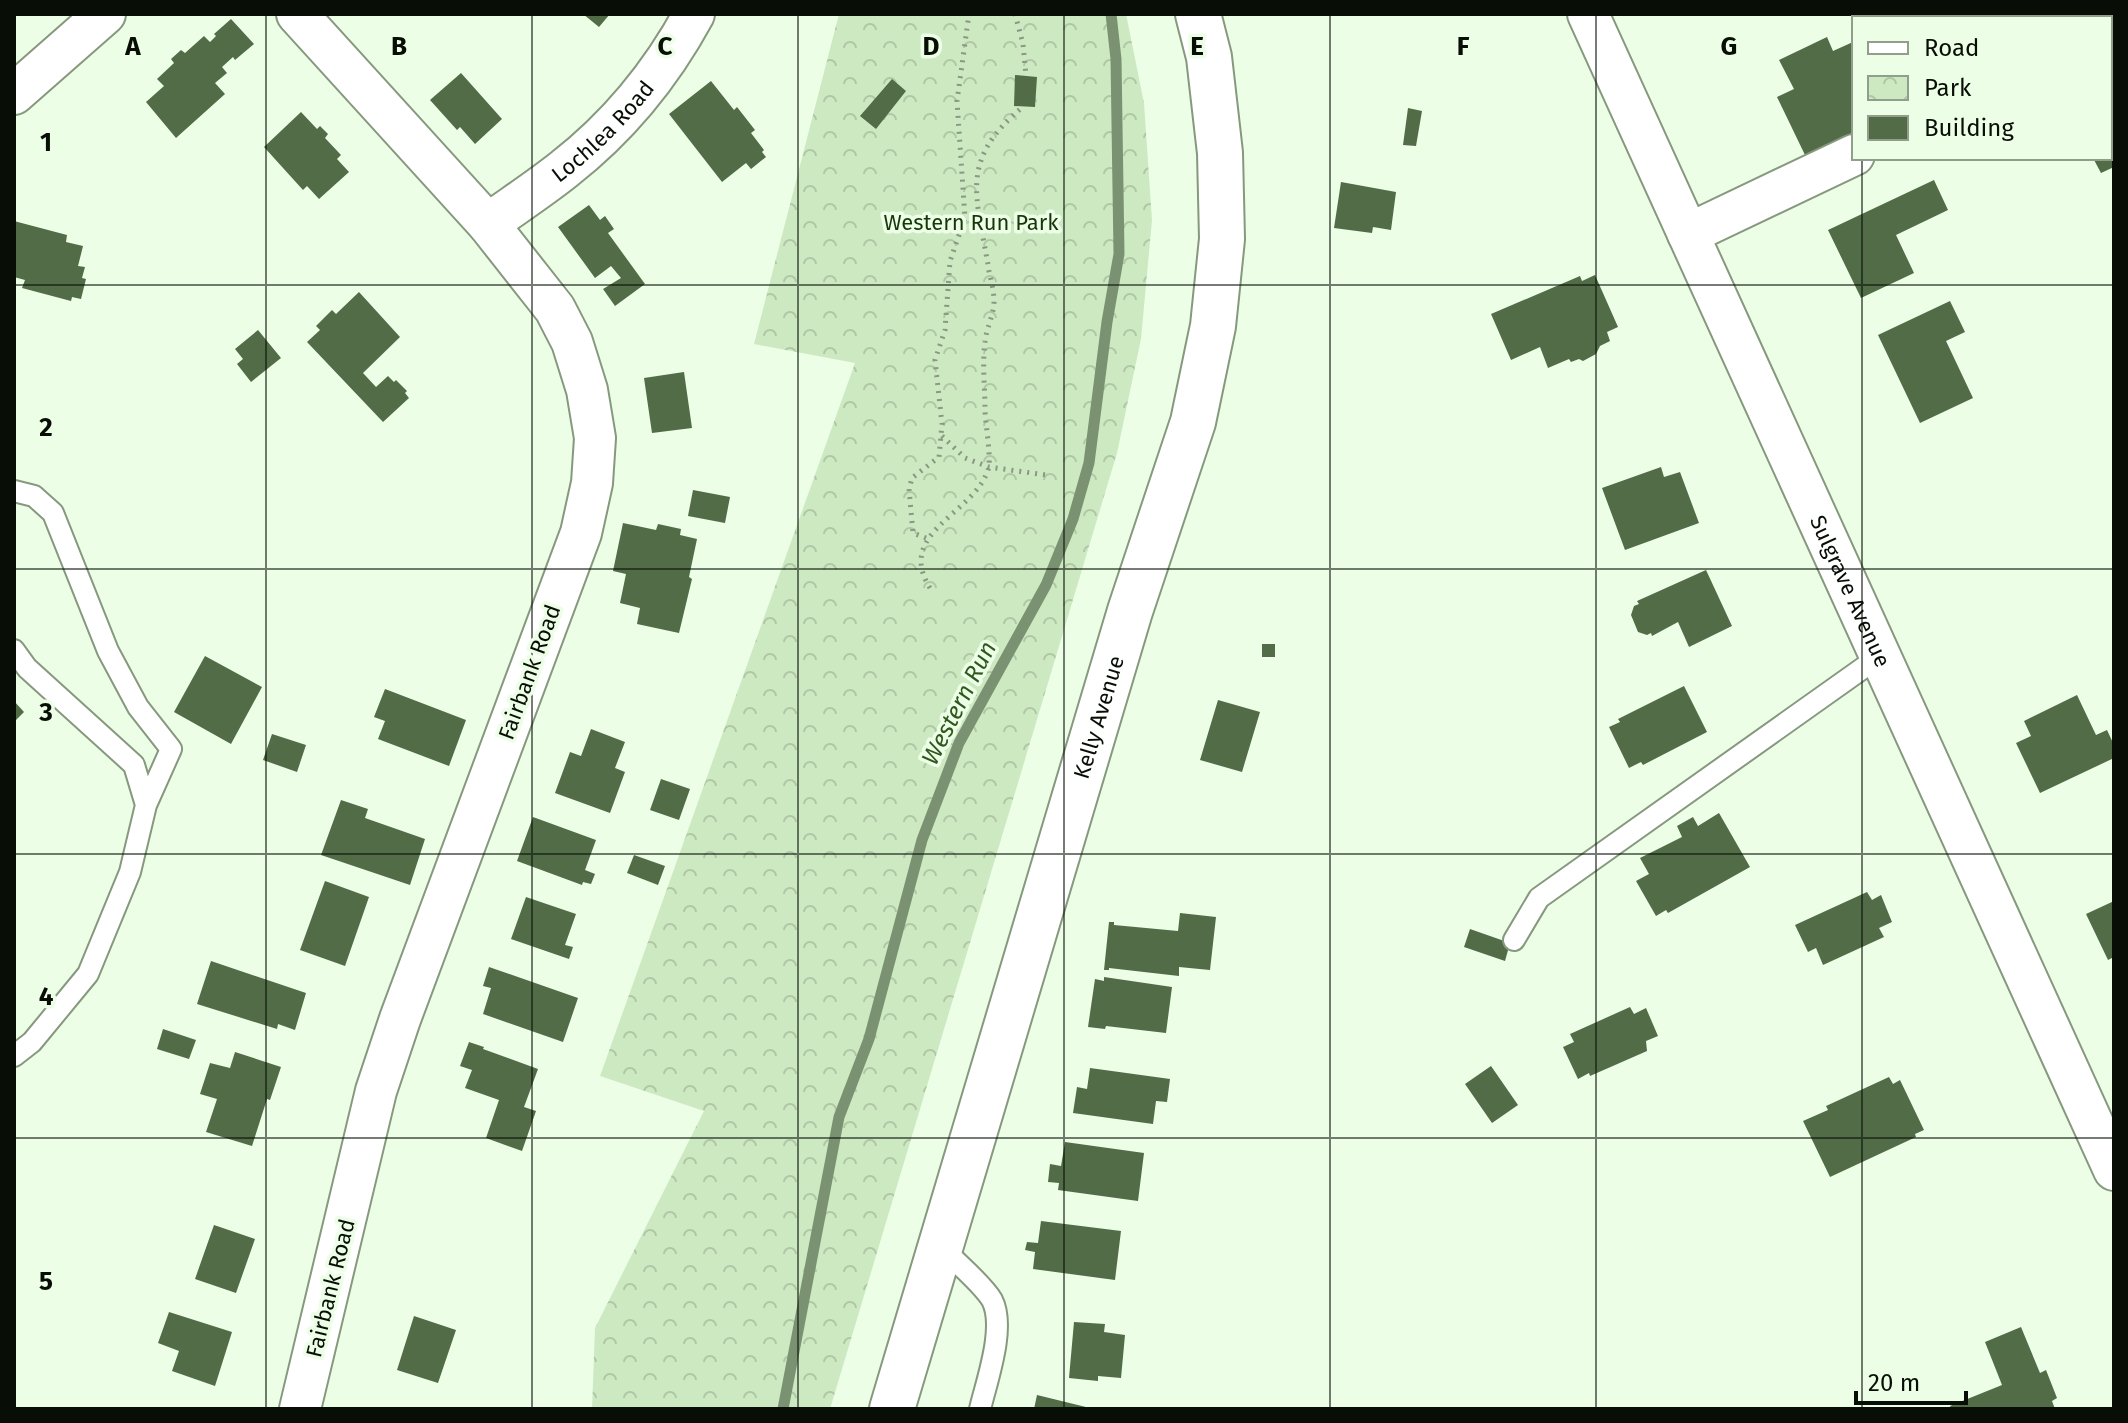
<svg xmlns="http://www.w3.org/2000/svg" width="2128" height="1423" font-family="'Fira Sans',sans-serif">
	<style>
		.park { fill: url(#park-crowns) }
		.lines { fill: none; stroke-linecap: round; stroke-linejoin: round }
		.stream { stroke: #7a9271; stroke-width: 11 }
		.building { fill: #516c46 }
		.service-casing { stroke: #86997e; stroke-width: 24 }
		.minor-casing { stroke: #86997e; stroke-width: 44 }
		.secondary-casing { stroke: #86997e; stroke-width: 48 }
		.path { stroke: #8a9785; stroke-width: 5; stroke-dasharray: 2 6; stroke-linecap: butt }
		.service { stroke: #fff; stroke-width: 20 }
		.minor { stroke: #fff; stroke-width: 40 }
		.secondary { stroke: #fff; stroke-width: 44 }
		.grid { fill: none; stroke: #080e05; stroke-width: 2; stroke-opacity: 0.55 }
		.labels { text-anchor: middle; stroke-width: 7; stroke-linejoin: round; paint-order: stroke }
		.street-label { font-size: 22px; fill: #080e05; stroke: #ecfee6 }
		.park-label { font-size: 22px; fill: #19360a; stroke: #ecfee6 }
		.water-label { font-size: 24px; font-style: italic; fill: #30571e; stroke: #ecfee6 }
		.grid-label { font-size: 26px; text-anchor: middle; font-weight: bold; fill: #080e05; stroke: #ecfee6; stroke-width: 7; stroke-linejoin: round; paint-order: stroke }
	</style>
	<defs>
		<pattern id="park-crowns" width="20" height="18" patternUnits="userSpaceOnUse" patternTransform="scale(2)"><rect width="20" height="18" fill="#cde9c2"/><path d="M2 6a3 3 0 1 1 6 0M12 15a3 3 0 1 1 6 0" fill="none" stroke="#afc7a5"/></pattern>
	</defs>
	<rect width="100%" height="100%" fill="#ecfee6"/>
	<path class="park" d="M839 14H1126L1144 103 1152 220 1141 339 1117 453 830 1409H592L595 1328 704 1111 600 1076 855 363 754 344Z"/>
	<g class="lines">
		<path class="stream" d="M783 1409 839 1117 869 1039 922 840 959 743 1046 585 1073 519 1089 463 1107 322 1119 254 1116 59 1111 14"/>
	</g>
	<path class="building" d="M583 14H610L599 27Z
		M231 19 254 44 235 60 233 57 222 67 227 73 215 83 225 94 176 138 146 102 164 86 157 79 174 63 171 59 181 50 185 53 204 36 210 42 216 36 214 34Z
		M1827 37 1833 51 1853 42 1854 44 1852 59 1854 61V132L1805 155 1777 97 1794 89 1779 60Z
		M461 73 502 119 475 144 460 127 457 130 430 100Z
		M1015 75 1037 77 1035 107 1014 106Z
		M892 79 906 91 876 129 860 116Z
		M711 81 734 110 737 107 755 130 751 133 764 150 762 152 766 157 751 169 746 163 722 182 669 114Z
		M2114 85V167L2101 173 2093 158H2110V87Z
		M1408 108 1422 111 1416 146 1403 145Z
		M301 112 317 129 320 126 328 134 325 138 341 155 337 159 349 172 319 199 307 186 303 190 264 147Z
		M1934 180 1948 210 1896 235 1914 273 1861 298 1828 230Z
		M1341 182 1396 192 1391 230 1373 227 1372 233 1334 228Z
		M589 205 600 220 605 216 614 229 608 233 645 284 615 306 603 289 621 278 611 266 595 278 558 227Z
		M14 221 67 235 66 242 83 246 78 266 85 267 82 278 86 279 81 299 72 297 71 301 22 288 25 280 14 277Z
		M1595 275 1618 327 1607 332 1610 341 1600 346 1596 354 1583 361 1579 359 1571 362 1569 359 1548 368 1540 347 1511 360 1491 314 1580 276 1582 281Z
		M359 292 400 337 363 373 376 387 388 376 394 382 396 380 407 391 405 393 409 398 383 422 307 342 320 330 316 326 332 310 336 314Z
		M1950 301 1965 332 1946 341 1973 398 1920 423 1878 335Z
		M258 330 281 358 251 382 237 364 243 359 235 349Z
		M684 372 692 428 652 433 644 378Z
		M1661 467 1664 477 1680 472 1699 523 1625 550 1602 488Z
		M693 490 730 497 725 523 688 516Z
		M623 523 656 530 658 524 681 529 680 535 697 539 689 577 692 579 679 633 637 624 640 608 620 603 626 574 613 571Z
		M1706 570 1732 626 1689 647 1678 622 1652 636 1651 633 1647 635 1638 632 1631 615 1634 606 1639 604 1637 601Z
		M1262 644H1275V657H1262Z
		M205 656 262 687 231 744 174 712Z
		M1684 686 1707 732 1643 765 1641 762 1629 768 1609 727 1620 722 1618 719Z
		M385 689 466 720 449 766 378 739 385 721 374 717Z
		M2077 695 2096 735 2107 730 2114 745V758L2040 793 2016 743 2031 736 2024 721Z
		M1218 700 1260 712 1242 772 1200 760Z
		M14 701 24 712 14 722Z
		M591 729 625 742 615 768 625 772 610 813 555 793 570 752 581 756Z
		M272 734 306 745 297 772 263 760Z
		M661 779 690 789 679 820 650 810Z
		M341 800 368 809 365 818 425 839 410 885 321 855Z
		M1719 813 1750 867 1668 913 1666 910 1656 916 1636 881 1649 874 1640 858 1682 837 1677 826 1693 817 1698 826Z
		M533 817 596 840 585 870 595 874 591 884 583 882 582 885 517 861Z
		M634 855 665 866 658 885 627 873Z
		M325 881 369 897 345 966 300 950Z
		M1867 892 1872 900 1881 895 1892 922 1879 928 1884 937 1823 965 1816 948 1808 952 1795 925Z
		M526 897 576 914 565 945 573 947 569 959 511 939Z
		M2114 901V957L2108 960 2086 914Z
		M1180 913 1216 917 1210 970 1179 967V976L1109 968V970H1104L1109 922H1114V925L1178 931Z
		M1470 929 1510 943 1505 961 1464 947Z
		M211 961 306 993 295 1030 278 1024 277 1029 197 1004Z
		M489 967 578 998 563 1042 483 1014 491 988 483 986Z
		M1104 977 1172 987 1166 1033 1106 1026 1105 1029 1088 1027 1095 979 1104 981Z
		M1630 1007 1634 1014 1646 1008 1658 1036 1646 1041 1647 1051 1590 1076 1589 1073 1578 1079 1563 1047 1574 1042 1570 1034Z
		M163 1029 196 1040 189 1059 157 1049Z
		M469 1042 484 1047 483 1049 538 1069 524 1107 536 1111 522 1151 486 1138 499 1100 465 1088 472 1070 460 1066Z
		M235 1052 281 1067 270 1100 267 1099 252 1146 206 1132 217 1099 200 1094 210 1063 230 1068Z
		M1491 1066 1518 1105 1492 1123 1465 1084Z
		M1090 1068 1170 1079 1167 1102 1156 1101 1153 1124 1073 1113 1077 1087 1087 1089Z
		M1889 1077 1893 1084 1900 1080 1924 1130 1915 1134 1916 1137 1830 1177 1803 1121 1828 1110 1826 1106Z
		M1065 1142 1144 1153 1138 1201 1058 1190 1059 1183 1048 1182 1050 1164 1061 1166Z
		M1041 1221 1121 1231 1115 1280 1033 1269 1035 1252 1025 1250 1027 1242 1038 1243Z
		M214 1225 255 1239 236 1293 195 1279Z
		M169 1312 232 1332 215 1386 172 1371 179 1351 158 1343Z
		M414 1316 456 1330 438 1383 397 1370Z
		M1074 1322 1105 1324 1104 1332 1125 1335 1121 1378 1098 1376V1381L1069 1378Z
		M2021 1327 2040 1373 2046 1370 2057 1398 2052 1401 2055 1409H1951L1950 1406 2002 1385 1985 1342Z
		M1037 1395 1090 1408V1409H1034Z"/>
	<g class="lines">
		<g class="service-casing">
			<path id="service" d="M14 491 34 496 53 513 108 651 138 707 171 749 146 805 130 872 88 974 32 1042 14 1056
				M14 650 27 668 134 765 146 805
				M1514 940 1539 898 1880 656
				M941 1246C955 1262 982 1283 992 1300 1006 1327 987 1380 980 1409"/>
		</g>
		<g class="minor-casing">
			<g id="minor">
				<path d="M297 14 488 224 555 309 572 342 587 390 595 438 592 483 581 533 400 1019 376 1091 300 1409"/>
				<path id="s1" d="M1588 14 2114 1170"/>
				<path d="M2110 33 2114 31"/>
				<path d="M14 94 105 14"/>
				<path id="s2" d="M488 224C513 206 539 189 563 170 617 128 662 73 694 14"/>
				<path d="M1688 234 1854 155"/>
			</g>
		</g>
		<g class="secondary-casing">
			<g id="secondary">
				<path id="s3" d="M892 1409 1130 611 1193 422 1213 326 1222 239 1220 153 1209 57 1198 14"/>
			</g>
		</g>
		<path class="path" d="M1015 14 1023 44 1026 76
			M942 436 965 458 989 467 1046 475
			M926 538 913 533 909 489 912 478 939 457 942 424 935 360 945 330 950 261 965 218 957 101 969 14
			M930 588C895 532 973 515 988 470 992 458 985 424 985 409 985 388 982 364 985 342 986 329 994 315 994 301 994 291 991 280 989 271 977 196 957 161 1024 106"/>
		<use href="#service" class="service"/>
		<use href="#minor" class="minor"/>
		<use href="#secondary" class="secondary"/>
	</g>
	<path class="grid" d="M266 14V1409M532 14V1409M798 14V1409M1064 14V1409M1330 14V1409M1596 14V1409M1862 14V18M1862 158V1409M14 285H2114M14 569H2114M14 854H2114M14 1138H2114"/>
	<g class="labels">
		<g class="street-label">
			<text dy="8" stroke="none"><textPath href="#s2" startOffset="148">Lochlea Road</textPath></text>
			<text dy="8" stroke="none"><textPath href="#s1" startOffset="634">Sulgrave Avenue</textPath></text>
			<text transform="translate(529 672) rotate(-70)" y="8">Fairbank Road</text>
			<text dy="8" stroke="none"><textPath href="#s3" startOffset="722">Kelly Avenue</textPath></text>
			<text transform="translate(330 1288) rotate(-76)" y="8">Fairbank Road</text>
		</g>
		<g class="park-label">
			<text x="971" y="230">Western Run Park</text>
		</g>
		<g class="water-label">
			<text transform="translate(959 703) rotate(-63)" y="8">Western Run</text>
		</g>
	</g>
	<g class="grid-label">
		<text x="133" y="55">A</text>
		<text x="399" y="55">B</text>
		<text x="665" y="55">C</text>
		<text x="931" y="55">D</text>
		<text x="1197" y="55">E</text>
		<text x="1463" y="55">F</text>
		<text x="1729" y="55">G</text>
		<text x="46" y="151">1</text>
		<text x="46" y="436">2</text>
		<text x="46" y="721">3</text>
		<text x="46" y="1005">4</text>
		<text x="46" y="1290">5</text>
	</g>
	<rect width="2128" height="1423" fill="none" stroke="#080e05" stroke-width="32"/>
	<rect x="1852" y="16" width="260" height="144" fill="#ecfee6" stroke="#919e8c" stroke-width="2"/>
	<rect x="1868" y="42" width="40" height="12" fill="#ffffff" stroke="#919e8c" stroke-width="2"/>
	<text x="1924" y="56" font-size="24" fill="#080e05">Road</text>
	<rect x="1868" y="76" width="40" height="24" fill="url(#park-crowns)" stroke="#919e8c" stroke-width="2"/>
	<text x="1924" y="96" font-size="24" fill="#080e05">Park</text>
	<rect x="1868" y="116" width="40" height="24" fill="#516c46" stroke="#919e8c" stroke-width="2"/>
	<text x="1924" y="136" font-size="24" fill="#080e05">Building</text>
	<path d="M1856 1391v12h110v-12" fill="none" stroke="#080e05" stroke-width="4"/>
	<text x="1868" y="1391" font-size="24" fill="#080e05" stroke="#ecfee6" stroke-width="6" paint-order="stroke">20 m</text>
</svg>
